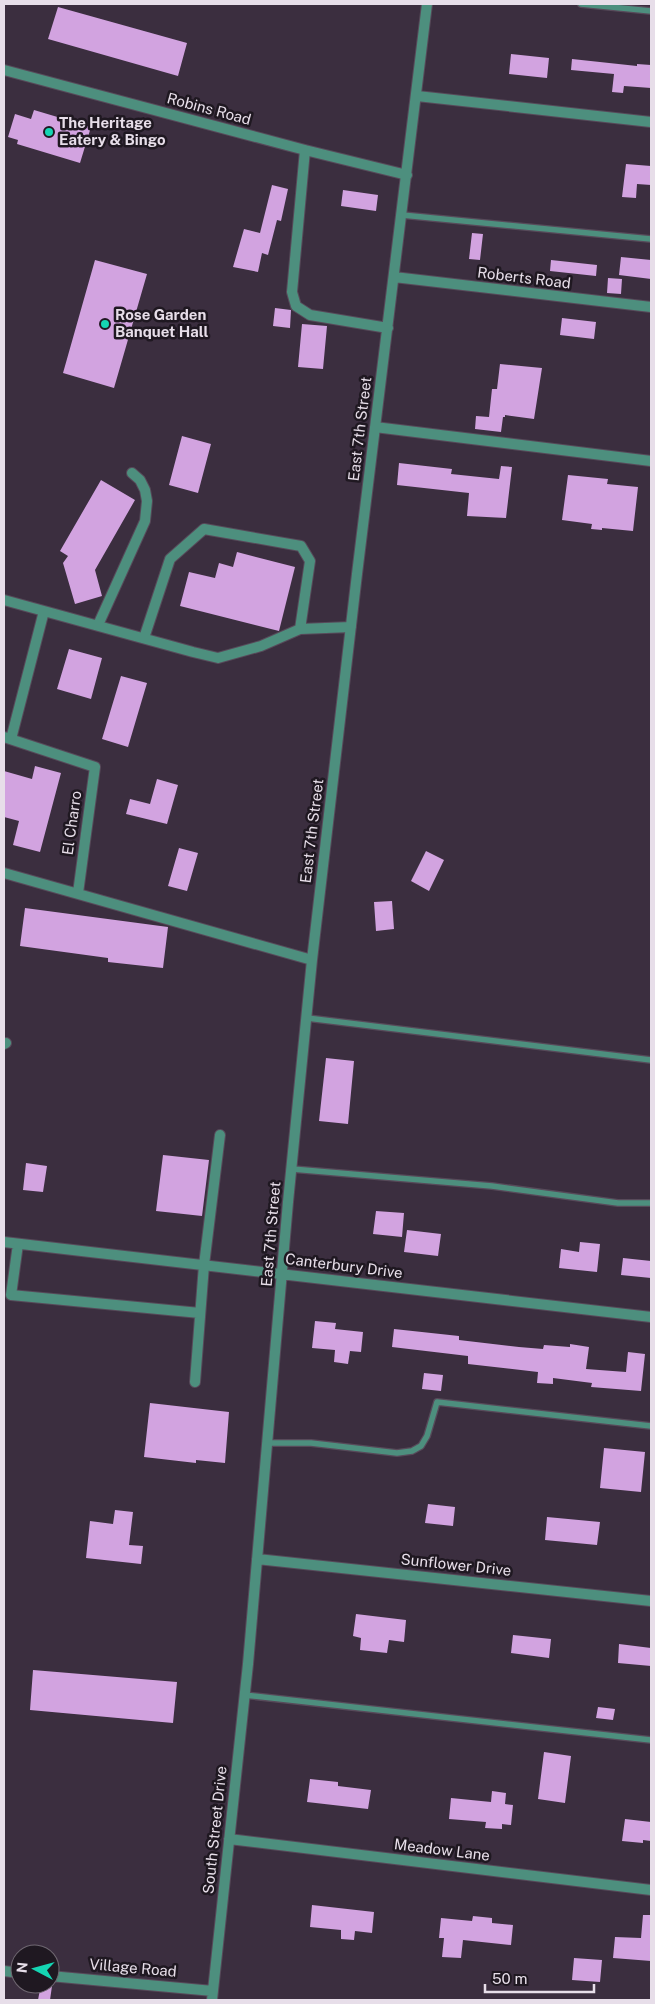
<svg xmlns="http://www.w3.org/2000/svg" width="655" height="2004" font-family="'Public Sans',sans-serif">
	<style>
		.building { fill: #d2a3e0 }
		.lines { fill: none; stroke-linecap: round; stroke-linejoin: round }
		.lane-casing { stroke: #574a5a; stroke-width: 8 }
		.street-casing { stroke: #574a5a; stroke-width: 12 }
		.lane { stroke: #4d8f7e; stroke-width: 5.5 }
		.street { stroke: #4d8f7e; stroke-width: 10 }
		.poi-dot { fill: #15d5b3; stroke: #1f1821; stroke-width: 2 }
		.labels { text-anchor: middle; stroke-width: 5; stroke-linejoin: round; paint-order: stroke }
		.street-label { font-size: 15px; fill: #e7dee9; stroke: #1f1821 }
		.poi-label { font-size: 15px; font-weight: bold; fill: #e7dee9; stroke: #1f1821; text-anchor: start }
	</style>
	<rect width="100%" height="100%" fill="#3b2e3f"/>
	<path class="building" d="M58 7 187 43 178 76 48 39Z
		M511 54 549 58 547 78 509 74Z
		M572 59 637 66V64L651 65V88L624 86 623 93 612 92 614 74 571 70Z
		M34 110 91 127 80 163 17 144 18 140 8 137 15 114 31 119Z
		M626 164 651 166V185L637 184 636 198 622 197Z
		M272 185 288 189 281 221 277 220 268 255 262 253 258 272 233 267 244 229 260 233Z
		M343 190 378 195 376 211 341 206Z
		M472 233 483 234 480 260 469 259Z
		M621 257 651 260V279L619 275Z
		M95 260 147 274 114 388 63 373Z
		M551 260 597 265 596 276 550 271Z
		M608 278 622 279 621 294 607 293Z
		M275 308 291 310 290 328 273 326Z
		M562 318 596 322 594 339 560 335Z
		M302 324 327 326 323 369 298 367Z
		M500 364 542 368 534 419 505 415V417H503L501 432 475 429 476 416 489 417 492 389H497Z
		M182 436 211 444 198 493 169 485Z
		M399 463 452 469 451 474 499 479 501 466 512 467 506 518 467 516 469 493 397 485Z
		M568 475 608 479 607 484 638 487 633 531 602 528V530L591 529 592 524 562 520Z
		M101 480 135 500 95 570 102 596 75 604 63 563 68 556 60 551Z
		M237 552 295 567 279 631 180 606 189 572 215 578 219 563 233 567Z
		M69 649 102 658 91 699 57 689Z
		M121 676 147 683 128 747 102 739Z
		M35 766 61 773 40 852 13 845 19 821 4 817V771L32 779Z
		M157 779 178 785 167 824 126 814 130 799 150 804Z
		M179 848 198 853 187 891 168 886Z
		M426 851 444 860 429 891 411 881Z
		M392 901 394 929 376 931 374 902Z
		M25 908 168 927 163 968 108 962V958L20 946Z
		M326 1058 354 1061 348 1124 319 1121Z
		M163 1155 209 1160 202 1216 156 1211Z
		M26 1163 47 1166 43 1192 23 1190Z
		M376 1211 404 1213 402 1237 373 1234Z
		M407 1230 441 1234 438 1256 404 1252Z
		M580 1242 600 1244 597 1272 559 1268 561 1249 579 1252Z
		M623 1258 651 1261V1278L621 1275Z
		M315 1321 336 1323 335 1329 363 1332 361 1352 350 1351 348 1364 334 1362 335 1350 312 1348Z
		M394 1329 459 1336V1340L519 1347 543 1349 544 1345 570 1347V1344L589 1347 586 1369 626 1372 628 1352 645 1354 641 1391 591 1387 592 1383 553 1378V1384L537 1383 538 1372 468 1364V1356L392 1347Z
		M424 1373 443 1375 441 1391 422 1389Z
		M150 1403 229 1412 225 1463 196 1460V1463L144 1457Z
		M604 1448 645 1452 641 1492 600 1488Z
		M428 1504 455 1507 453 1526 425 1523Z
		M115 1510 133 1512 129 1545 143 1546 141 1564 86 1558 90 1521 113 1524Z
		M547 1517 600 1522 597 1545 545 1540Z
		M356 1614 406 1620 404 1642 389 1640 387 1653 360 1650 361 1638 353 1636Z
		M513 1635 551 1639 549 1658 511 1653Z
		M619 1644 651 1648V1666L618 1663Z
		M33 1670 177 1682 173 1723 30 1710Z
		M598 1707 615 1709 613 1720 596 1718Z
		M544 1752 571 1756 565 1803 538 1799Z
		M310 1779 338 1782V1786L371 1790 368 1809 307 1802Z
		M492 1791 506 1793 505 1804 513 1805 511 1825 502 1824V1829L485 1828 486 1822 449 1819 451 1798 491 1802Z
		M625 1819 651 1822V1841L643 1840V1843L622 1841Z
		M312 1905 374 1912 372 1933 355 1931 354 1940 341 1939V1930L310 1927Z
		M643 1915H651V1961L613 1958 615 1937 641 1938Z
		M473 1916 492 1918V1923L513 1925 511 1945 463 1940 461 1958 442 1957 444 1938H439L441 1918 472 1921Z
		M574 1958 602 1960 600 1982 572 1980Z
		M41 1984 52 1986 50 2000H38Z"/>
	<g class="lines">
		<g class="lane-casing">
			<path id="lane" d="M581 4 651 11
				M402 215 651 239
				M307 1018 651 1060
				M292 1169 492 1186 618 1203H651
				M267 1443H311L397 1453 412 1451 421 1446 427 1436 437 1402 651 1426
				M244 1695 651 1740"/>
		</g>
		<g class="street-casing">
			<path id="street" d="M4 70 305 150 407 175
				M417 96 651 122
				M305 150 292 292 296 306 310 315 388 328
				M394 277 651 307
				M375 427 651 461
				M4 600 193 652 218 658 261 646 300 629 310 561 301 546 204 529 170 559 144 638
				M98 625 145 521 147 501 145 490 140 480 132 473
				M300 629 351 627
				M4 737 95 767 78 893
				M11 739 44 611
				M4 873 312 960
				M4 1044 6 1043
				M4 1242 651 1317
				M18 1244 11 1295 200 1313
				M195 1382 204 1265 220 1135
				M257 1559 651 1601
				M229 1839 651 1890
				M4 1971 20 1973
				M50 1976 213 1991
				M212 2000 248 1664 288 1202 312 960 357 574 427 4"/>
		</g>
		<use href="#lane" class="lane"/>
		<use href="#street" class="street"/>
	</g>
	<g class="poi-dot">
		<circle cx="49" cy="132" r="5"/>
		<circle cx="105" cy="324" r="5"/>
	</g>
	<g class="labels">
		<g class="street-label">
			<text transform="translate(209 109) rotate(15)" y="5">Robins Road</text>
			<text transform="translate(524 278) rotate(7)" y="5">Roberts Road</text>
			<text transform="translate(360 429) rotate(-83)" y="5">East 7th Street</text>
			<text transform="translate(72 823) rotate(-82)" y="5">El Charro</text>
			<text transform="translate(312 831) rotate(-83)" y="5">East 7th Street</text>
			<text transform="translate(271 1234) rotate(-85)" y="5">East 7th Street</text>
			<text transform="translate(344 1266) rotate(7)" y="5">Canterbury Drive</text>
			<text transform="translate(456 1565) rotate(6)" y="5">Sunflower Drive</text>
			<text transform="translate(215 1830) rotate(-84)" y="5">South Street Drive</text>
			<text transform="translate(442 1850) rotate(7)" y="5">Meadow Lane</text>
			<text transform="translate(133 1968) rotate(5)" y="5">Village Road</text>
		</g>
		<g class="poi-label">
			<text x="59" y="128">The Heritage<tspan x="59" dy="17">Eatery &amp; Bingo</tspan></text>
			<text x="115" y="320">Rose Garden<tspan x="115" dy="17">Banquet Hall</tspan></text>
		</g>
	</g>
	<rect width="655" height="2004" fill="none" stroke="#e7dee9" stroke-width="10"/>
	<g transform="translate(35 1969) rotate(276)"><circle r="24" fill="#1f1821" stroke="#6f6771"/>
	<path d="M0-4L9 19L0 12L-9 19Z" fill="#15d5b3"/>
	<text y="-8" font-size="14" font-weight="bold" text-anchor="middle" fill="#e7dee9">N</text>
	</g>
	<path d="M485 1984v8h109v-8" fill="none" stroke="#e7dee9" stroke-width="2.5"/>
	<text x="492" y="1984" font-size="15" fill="#e7dee9" stroke="#1f1821" stroke-width="4" paint-order="stroke">50 m</text>
</svg>
